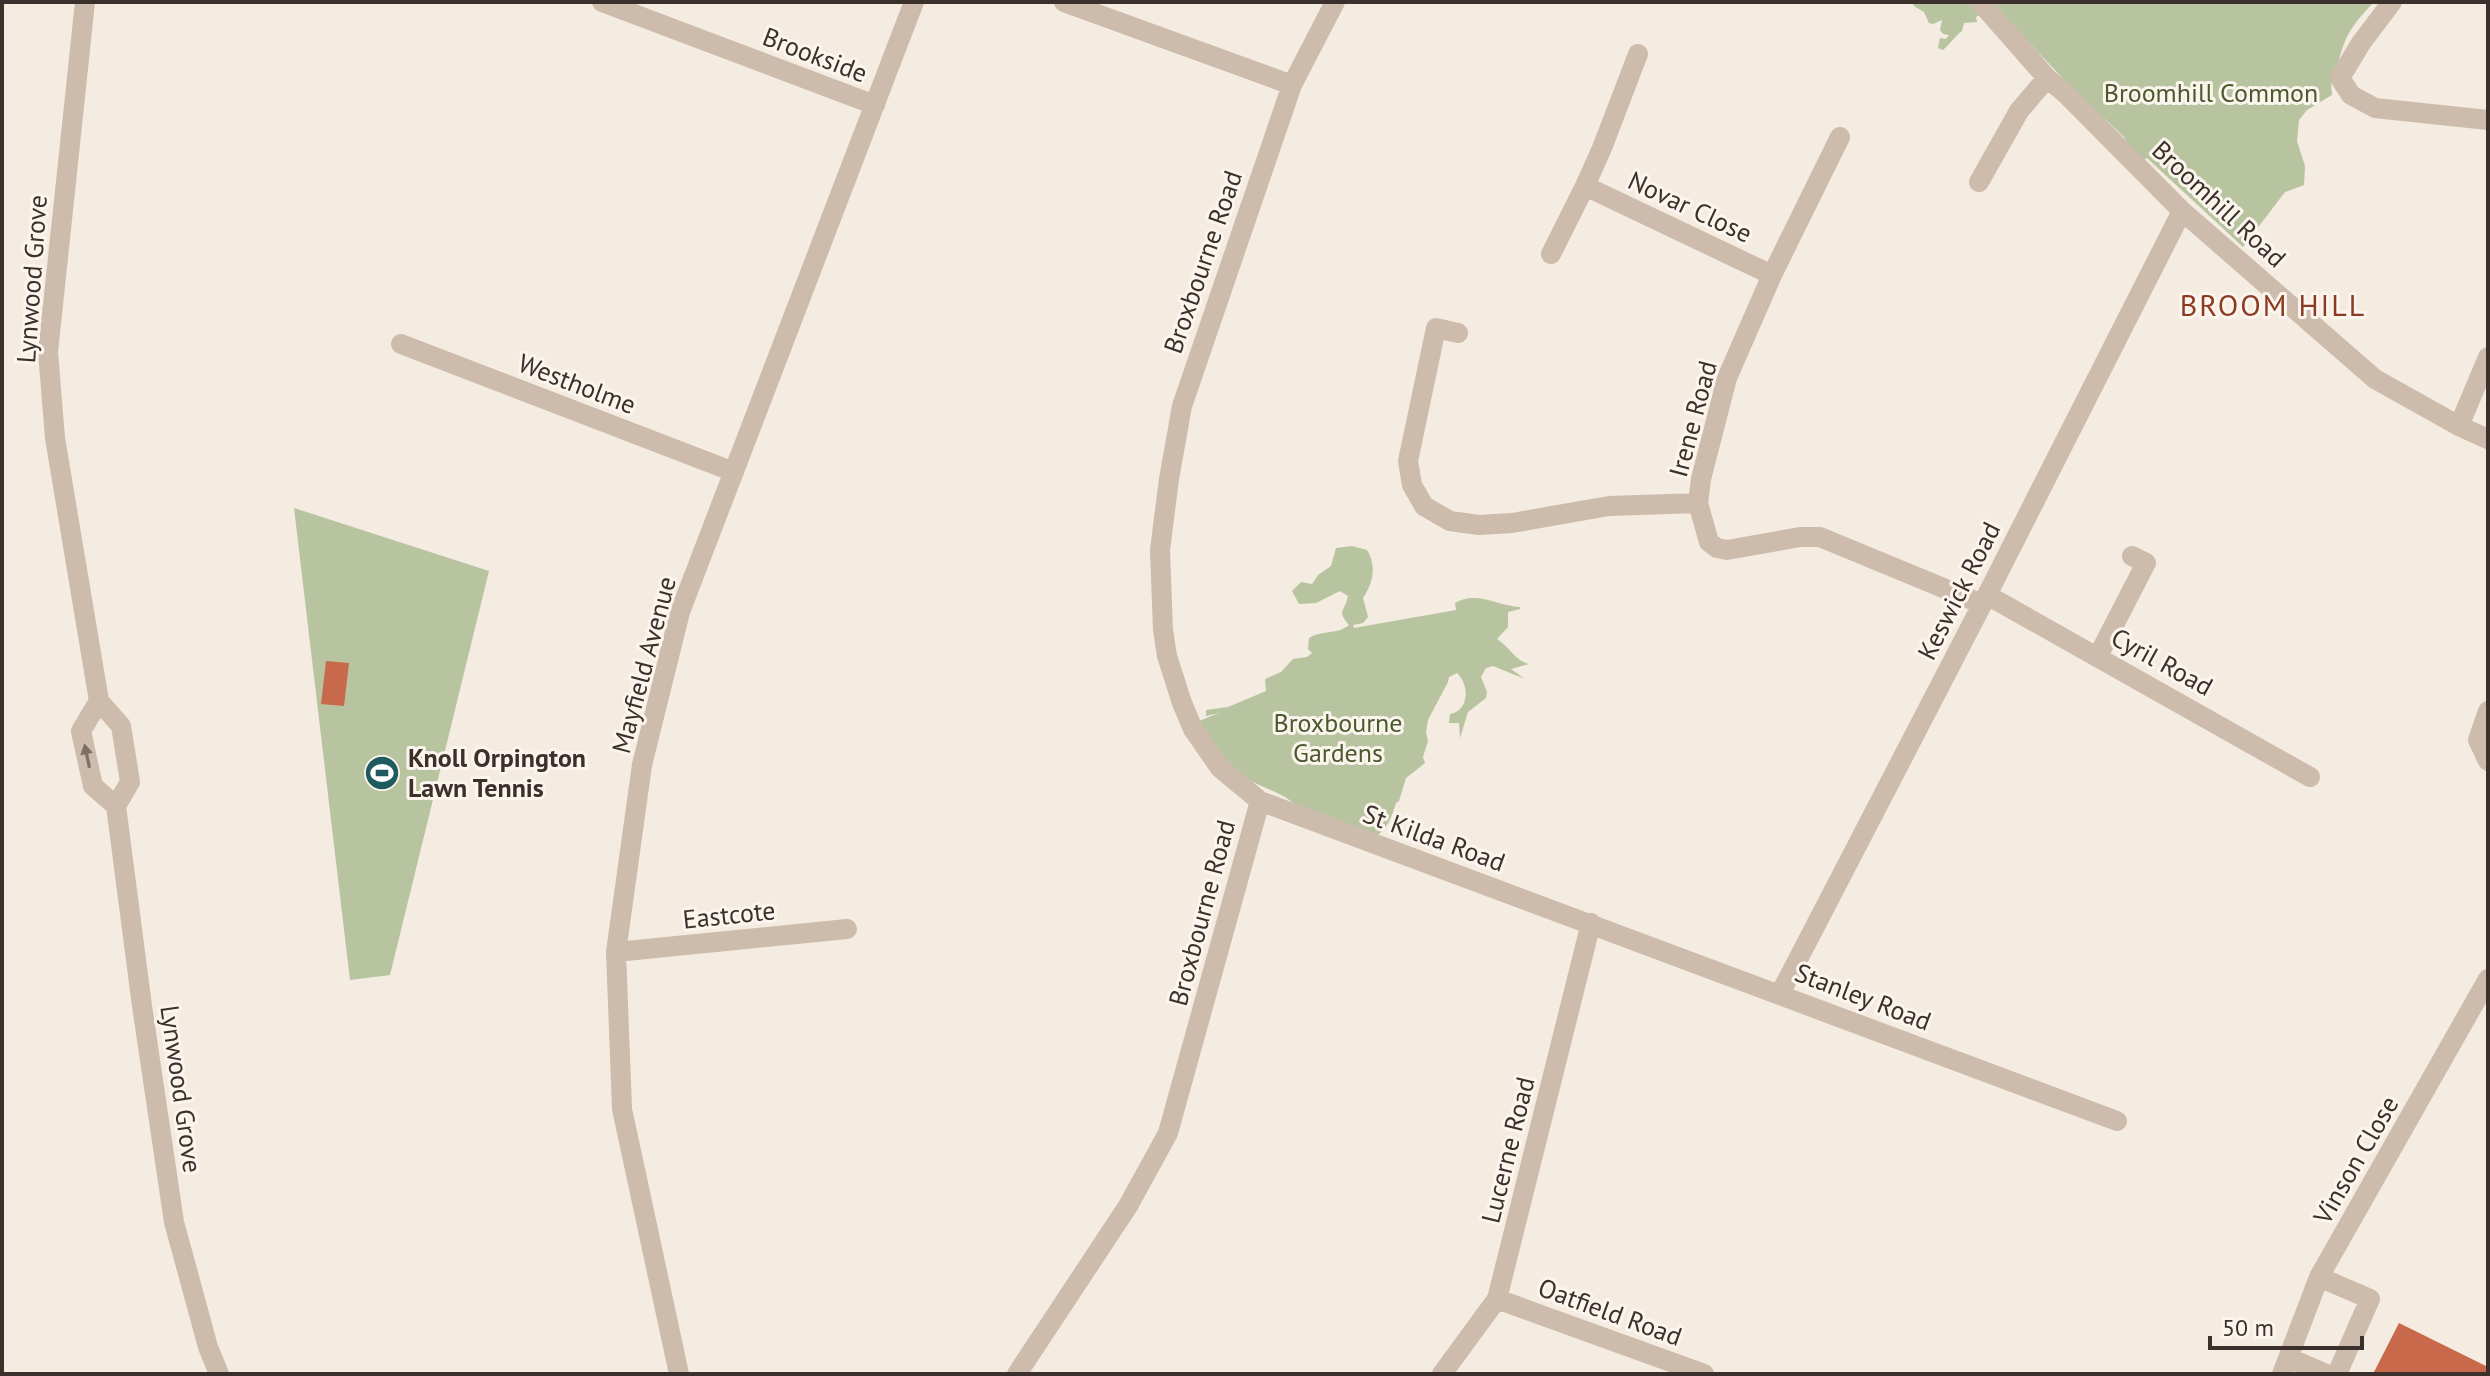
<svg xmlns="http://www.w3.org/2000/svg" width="2490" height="1376" font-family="'PT Sans',sans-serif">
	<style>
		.green { fill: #b8c4a0 }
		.building { fill: #c8694b }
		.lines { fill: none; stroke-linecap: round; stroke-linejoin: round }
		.minor { stroke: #cdbbac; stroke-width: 20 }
		.oneway { fill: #7d6f65 }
		.labels { text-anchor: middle; stroke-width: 6; stroke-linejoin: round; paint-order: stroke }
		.street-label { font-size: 26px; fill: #3b302b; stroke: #fbf5ee }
		.park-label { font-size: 26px; fill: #4a5a2e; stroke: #fbf5ee }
		.poi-label { font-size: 26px; font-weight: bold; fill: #3b302b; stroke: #fbf5ee; text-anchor: start }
		.quarter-label { font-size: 30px; letter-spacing: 2px; fill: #8c3b22; stroke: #fbf5ee }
	</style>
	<rect width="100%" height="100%" fill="#f4ebe1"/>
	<path class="green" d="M1912 2H1971L1981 14 1976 17 1977 22 1964 23 1962 31C1958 33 1949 45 1943 50L1938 48 1940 38 1946 39 1949 35 1943 34 1940 30 1942 20 1933 24 1929 23 1924 12 1914 6Z
		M1990 2H2374C2347 30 2343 40 2335 78L2331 82 2332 95 2307 110 2299 120 2297 141 2305 166 2304 185 2285 192 2243 247 2147 158 2142 161 2123 144 2125 138 2105 119 2101 118Z
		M294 508 489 571 390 975 350 980Z
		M1352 546 1367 550C1377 566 1373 583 1363 598L1368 617 1363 623 1353 625 1354 628 1456 610 1455 603C1476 590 1498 606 1520 607V609L1508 612V627L1497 639C1510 647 1514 660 1529 664L1511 669 1525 679 1493 666 1486 668 1481 677 1487 692 1486 698 1468 712 1460 738 1459 723H1449L1450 714C1469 711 1470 685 1457 673L1449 677 1448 682 1428 720 1426 732 1428 741 1423 757 1425 763 1406 778 1399 801 1396 803C1390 822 1386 832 1368 841 1338 856 1309 812 1285 797 1275 791 1262 787 1251 781 1227 768 1213 744 1199 721L1219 713 1206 716V710L1228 707 1266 691 1265 679 1281 672 1293 659 1307 657 1312 653 1308 649 1309 638C1321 630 1337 635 1349 625 1336 610 1345 612 1348 596L1340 591 1316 603 1299 604 1292 591 1301 582 1312 584 1318 575 1331 566 1336 548Z"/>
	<path class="building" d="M326 661 349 663 344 706 321 704Z
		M2399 1323 2488 1367V1374H2373Z"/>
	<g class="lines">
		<path class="minor" d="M85 2 48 352 55 438 99 701 121 726 130 782 116 806 142 1006 174 1222 208 1347 219 1374
			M602 2 875 105
			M1064 2 1292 85
			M1980 2 2047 78 2065 93 2182 211 2375 379 2459 426 2488 439
			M2392 2 2361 43 2340 78 2351 95 2375 108 2488 120
			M1638 54 1602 148 1585 186 1772 275
			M1840 137 1772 275 1727 378 1701 479 1698 503 1709 542 1717 548 1727 550 1800 537H1820L1982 604
			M1979 182 2019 111 2047 78
			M1551 254 1585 186
			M1458 333 1436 328 1408 461 1412 485 1424 506 1450 521 1479 525 1512 523 1609 506 1698 503
			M401 344 734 472
			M2459 426 2488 357
			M1987 595 2310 777
			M2098 656 2146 563 2132 556
			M99 701 81 731 93 786 116 806
			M2488 711 2478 740 2488 761
			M1260 801 2117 1121
			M616 952 847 929
			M1780 994 1987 595 2182 211
			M2319 1277 2370 1299 2337 1374
			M1497 1299 1704 1374
			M2289 1358 2326 1374
			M679 1374 622 1109 616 952 642 765 680 612 914 2
			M1017 1374 1128 1206 1168 1133 1260 801 1220 768 1193 729 1182 703 1167 656 1163 630 1160 550 1169 479 1182 406 1292 85 1335 2
			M1442 1374 1497 1299 1591 923
			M2282 1374 2319 1277 2488 979"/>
	</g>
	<defs><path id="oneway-solid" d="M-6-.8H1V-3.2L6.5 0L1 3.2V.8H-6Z" transform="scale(2)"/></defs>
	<use class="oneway" href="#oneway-solid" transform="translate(87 756) rotate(-102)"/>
	<defs>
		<g id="stadium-disc" transform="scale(1.8)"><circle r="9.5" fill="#1f5a5e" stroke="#fbf5ee"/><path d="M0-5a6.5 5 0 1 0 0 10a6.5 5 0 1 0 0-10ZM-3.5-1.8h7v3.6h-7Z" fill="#fff"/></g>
	</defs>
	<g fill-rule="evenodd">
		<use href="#stadium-disc" x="382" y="773"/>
	</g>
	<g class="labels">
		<g class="street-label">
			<text transform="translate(815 55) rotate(21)" y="9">Brookside</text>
			<text transform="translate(2219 204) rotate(43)" y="9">Broomhill Road</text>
			<text transform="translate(1690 207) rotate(25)" y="9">Novar Close</text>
			<text transform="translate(1203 262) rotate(-71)" y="9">Broxbourne Road</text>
			<text transform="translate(32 279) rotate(-86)" y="9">Lynwood Grove</text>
			<text transform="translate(577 384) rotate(21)" y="9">Westholme</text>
			<text transform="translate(1693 419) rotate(-75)" y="9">Irene Road</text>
			<text transform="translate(1959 591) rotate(-63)" y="9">Keswick Road</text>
			<text transform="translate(2162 662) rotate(29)" y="9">Cyril Road</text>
			<text transform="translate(644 665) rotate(-75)" y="9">Mayfield Avenue</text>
			<text transform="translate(1434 838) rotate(20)" y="9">St Kilda Road</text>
			<text transform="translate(1202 913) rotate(-75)" y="9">Broxbourne Road</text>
			<text transform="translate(729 915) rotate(-6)" y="9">Eastcote</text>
			<text transform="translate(1863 997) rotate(21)" y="9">Stanley Road</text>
			<text transform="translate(181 1089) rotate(82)" y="9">Lynwood Grove</text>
			<text transform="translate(1508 1150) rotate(-76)" y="9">Lucerne Road</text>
			<text transform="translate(2356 1160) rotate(-60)" y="9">Vinson Close</text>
			<text transform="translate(1610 1312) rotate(20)" y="9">Oatfield Road</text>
		</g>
		<g class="park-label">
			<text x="2211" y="102">Broomhill Common</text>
			<text x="1338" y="732">Broxbourne<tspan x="1338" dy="30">Gardens</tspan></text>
		</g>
		<g class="poi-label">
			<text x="408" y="767">Knoll Orpington<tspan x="408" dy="30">Lawn Tennis</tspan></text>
		</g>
		<g class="quarter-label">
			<text x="2273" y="316">BROOM HILL</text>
		</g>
	</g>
	<rect width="2490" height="1376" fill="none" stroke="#3b302b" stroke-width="8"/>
	<path d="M2210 1336v12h152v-12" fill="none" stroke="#3b302b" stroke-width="4"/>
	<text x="2222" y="1336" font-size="24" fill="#3b302b" stroke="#fbf5ee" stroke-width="6" paint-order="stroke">50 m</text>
</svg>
